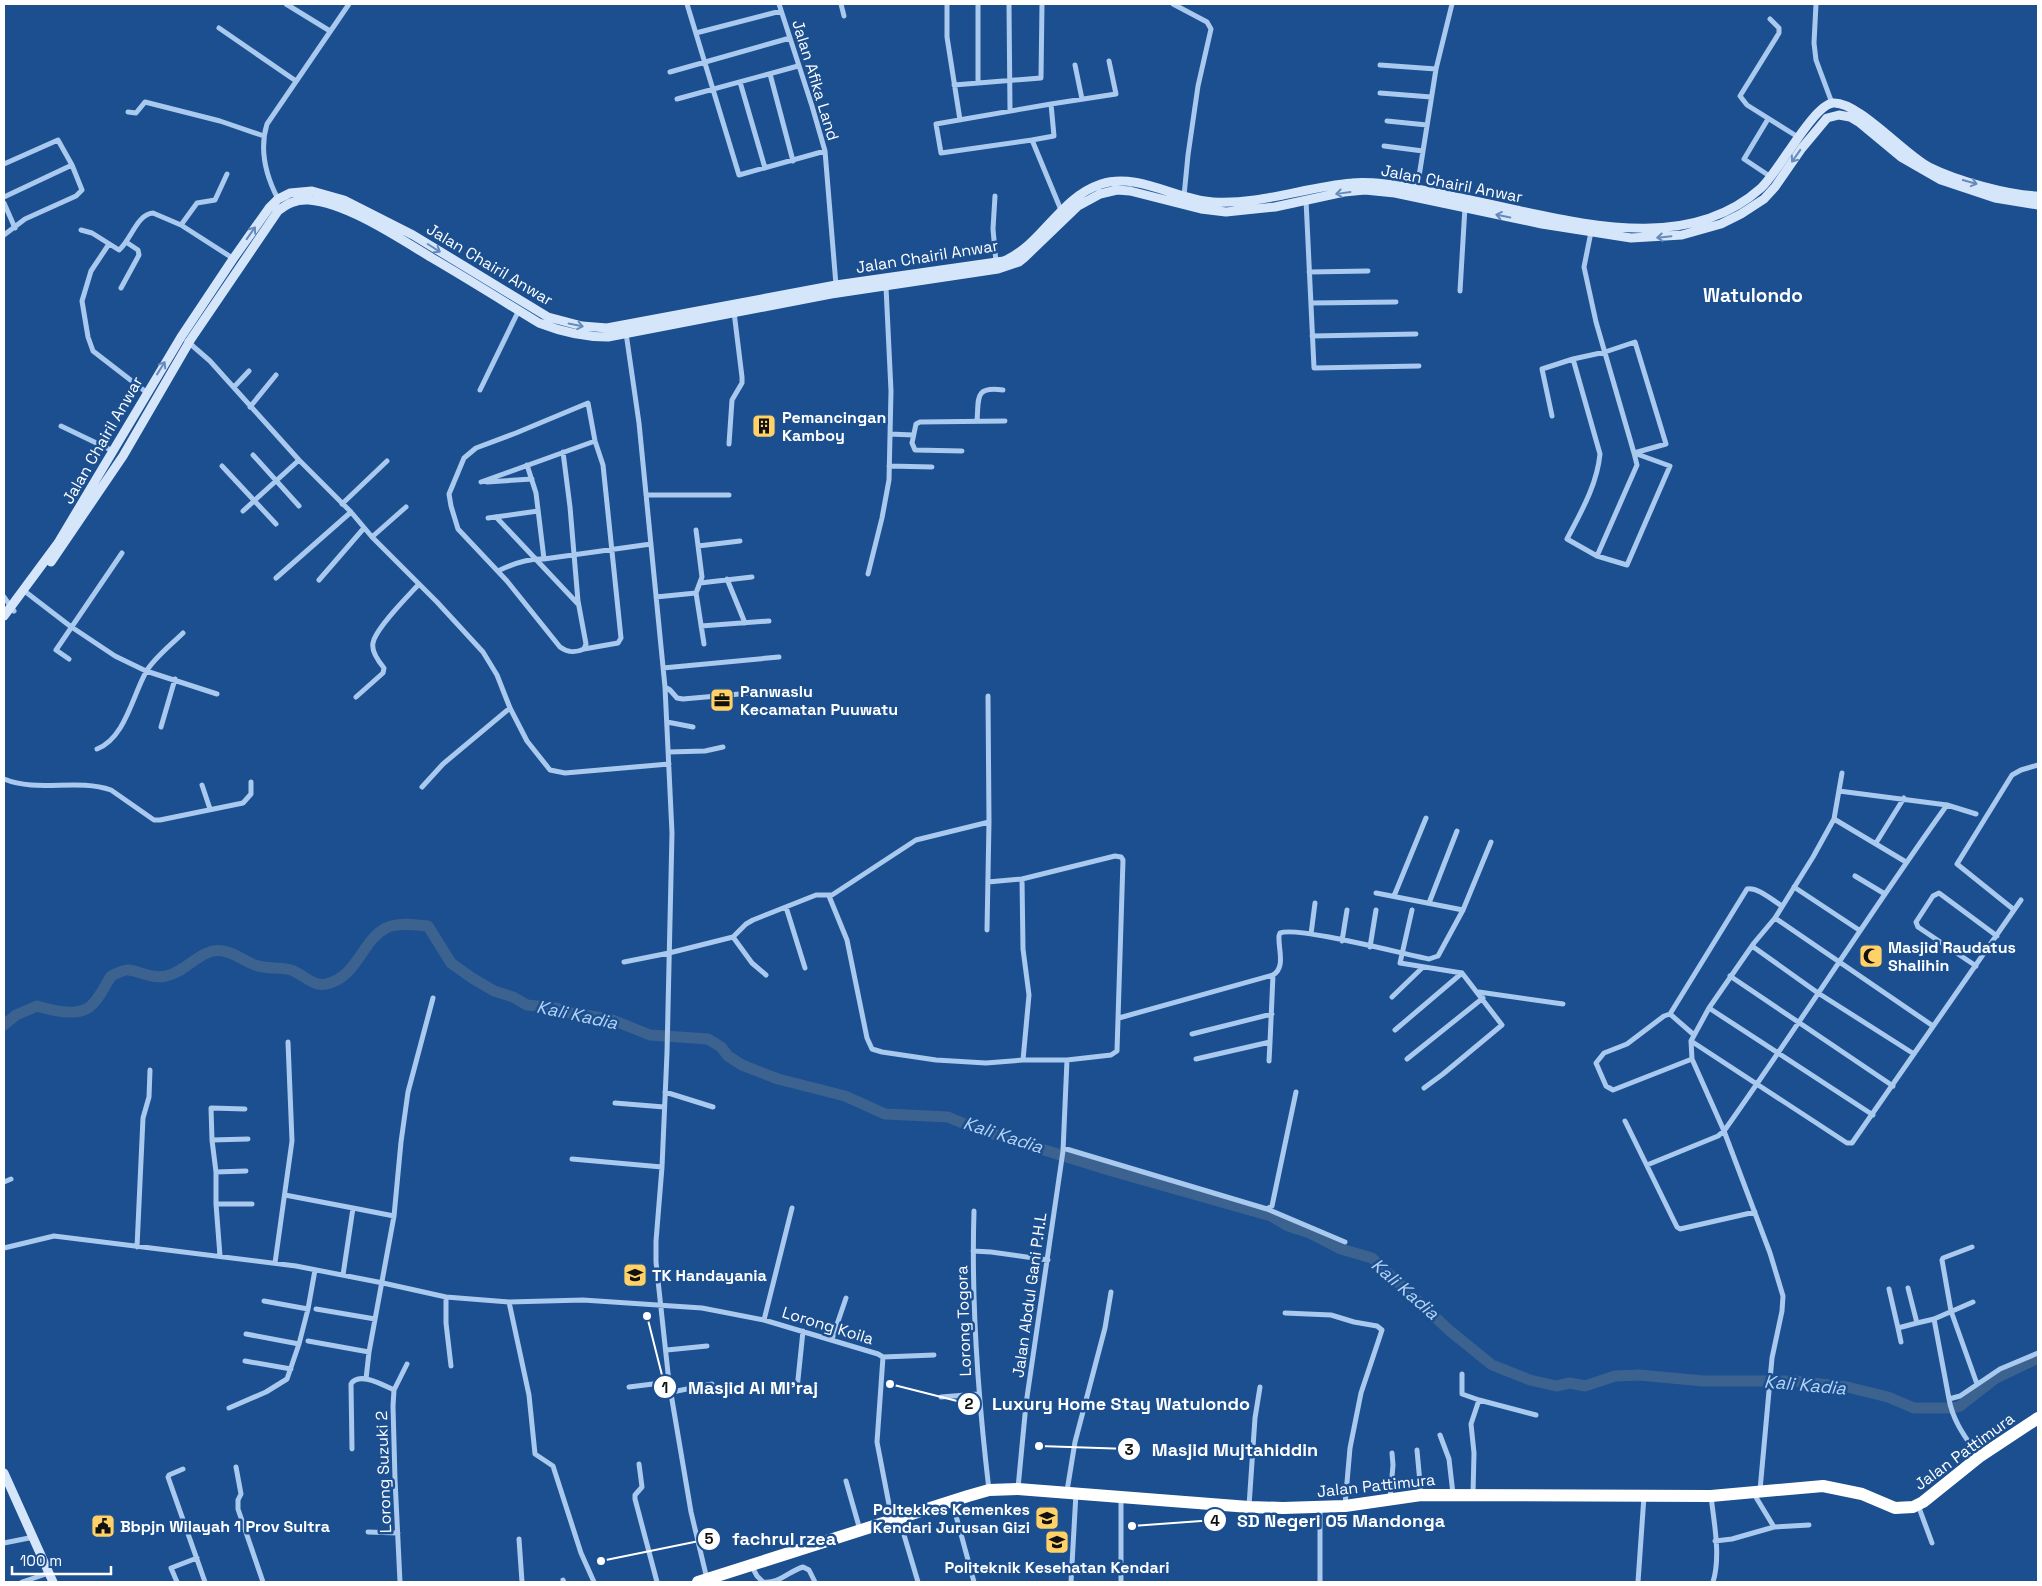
<svg xmlns="http://www.w3.org/2000/svg" width="2042" height="1586" font-family="'Space Grotesk',sans-serif">
	<style>
		.lines { fill: none; stroke-linecap: round; stroke-linejoin: round }
		.river { stroke: #3c6290; stroke-width: 11 }
		.street { stroke: #a9c9ee; stroke-width: 5 }
		.secondary { stroke: #d6e6fa; stroke-width: 9 }
		.highway { stroke: #fff; stroke-width: 12 }
		.oneway { stroke: #668bba }
		.labels { text-anchor: middle; stroke-width: 5; stroke-linejoin: round; paint-order: stroke }
		.street-label { font-size: 16px; fill: #fff; stroke: #1b4f8f }
		.poi-label { font-size: 16px; font-weight: bold; fill: #fff; stroke: #1b4f8f; text-anchor: start }
		.water-label { font-size: 18px; font-style: italic; fill: #b5d3f5; stroke: #1b4f8f }
		.quarter-label { font-size: 19px; font-weight: bold; fill: #fff; stroke: #1b4f8f }
		.leader { fill: none; stroke: #fff; stroke-width: 2 }
		.callout-dot { fill: #fff; stroke: #1b4f8f; stroke-width: 2 }
		.mark-label { font-size: 15px; text-anchor: middle; font-weight: bold; fill: #111 }
		.callout-label { font-size: 18px; text-anchor: middle; font-weight: bold; fill: #fff; stroke: #1b4f8f; stroke-width: 5; stroke-linejoin: round; paint-order: stroke }
	</style>
	<rect width="100%" height="100%" fill="#1b4f8f"/>
	<g class="lines">
		<path class="river" d="M4 1025 16 1015 37 1006C50 1010 75 1016 88 1008 97 1003 106 984 111 976 116 974 124 969 129 970 142 972 152 979 166 976 187 972 201 947 223 951 235 953 244 961 255 965 268 970 279 966 291 970 303 974 313 987 326 984 357 978 362 940 386 928 397 922 416 925 428 926L451 963 472 978 494 991 513 997 527 1005 556 1008 571 1013 610 1019 650 1035 708 1039 721 1047 728 1056 742 1065 778 1079 845 1096 885 1114 948 1117 977 1129 1112 1171 1271 1216 1288 1226 1310 1233 1341 1249 1372 1258 1450 1331 1492 1365 1530 1380 1556 1386 1570 1383 1585 1386 1615 1376 1639 1375 1703 1381H1795L1847 1387 1888 1397 1914 1408H1953L1960 1406 1996 1378 2038 1358"/>
		<path class="street" d="M286 4 330 31
			M687 4 739 175 825 151
			M779 4 812 106 825 151 836 285
			M841 4 844 16
			M947 4V37L960 120
			M978 4V83
			M1009 4 1010 111
			M1173 4 1207 22 1211 29 1198 86 1188 155 1184 196
			M1816 4 1814 43 1816 60 1832 103
			M1770 19 1779 28V33L1740 96 1747 105 1798 137
			M219 28 296 81
			M696 33 781 11
			M1075 65 1082 99
			M1380 65 1436 69
			M670 72 790 38
			M770 74 793 161
			M740 82 765 168
			M954 85 1041 78 1042 4
			M1380 93 1431 97
			M677 99 798 66
			M1051 104 1116 94 1109 61
			M128 112 136 113 145 102 220 121 264 136
			M1768 119 1744 159 1771 177
			M1387 121 1427 125
			M1032 140 1054 136 1051 104 936 124 941 153 1032 140 1061 210
			M1384 146 1423 151
			M4 164 58 140 72 165 82 190 76 196 25 219 4 235
			M1417 189 1436 69 1452 4
			M995 196 993 229 996 262
			M4 197 72 165
			M278 199C266 176 259 150 267 124L349 4
			M1306 200 1314 368 1419 366
			M4 203 15 228
			M181 225 197 203 215 200 227 174
			M81 230 92 233 119 250C131 240 137 214 153 213L181 225 234 259
			M1591 232 1584 267 1596 322 1634 453 1637 465 1597 556 1567 539C1581 512 1597 485 1600 454L1573 359 1605 352 1635 342 1666 444 1634 453 1670 466 1627 565 1597 556
			M109 244 91 271 82 301 88 337 93 351 146 392
			M1309 272 1368 271
			M121 288 139 255 138 250 126 242
			M1460 291 1465 207
			M1311 303 1396 302
			M625 326 639 423 665 687 672 833 667 1053 662 1167 656 1241V1262L669 1382 691 1512 707 1579
			M1312 336 1416 334
			M187 341 210 361 299 460 351 512 372 537 437 602 483 652 497 675 510 708 527 741 550 770 565 773 669 764
			M234 387 249 371
			M480 390 519 310
			M250 407 276 375
			M1552 416 1542 369 1573 359
			M977 421C979 398 974 386 1003 390
			M61 426 113 451
			M890 434 913 435
			M729 444 732 400 742 383V377L734 312
			M962 451 915 450 912 443 916 424 920 422 1005 421
			M563 452 570 507 578 601 586 644 584 649C575 653 568 653 560 647L507 581 458 529 451 506 449 494 464 458 476 448 516 433 588 403 595 441 603 465 621 638 618 643 584 649
			M253 455 299 506
			M527 465 536 493 544 559
			M222 466 276 524
			M889 466 932 467
			M481 482 595 441
			M487 482 532 479
			M646 495H729
			M342 504 387 461
			M243 511 299 460
			M496 517 578 604
			M488 518 538 511
			M696 530 702 577 696 593 704 644
			M372 537 406 507
			M698 546 740 541
			M498 571C512 564 527 558 544 559L651 544
			M868 574 882 518 889 480 891 391 886 287
			M276 578 351 512
			M727 579 745 623
			M319 580 364 528
			M700 583 752 577
			M27 593 70 626 115 656 146 671 217 694
			M4 597 14 611
			M656 597 696 593
			M701 626 769 621
			M69 659 56 650 122 553
			M663 668 779 657
			M665 687 670 690 677 698 683 699 751 693
			M988 696 989 822
			M356 697 383 673 384 668C379 662 371 652 373 643 375 629 408 596 419 584
			M667 722 693 727
			M161 727 175 679
			M97 749C125 738 132 697 146 672 153 659 172 644 183 633
			M668 752 705 751 723 747
			M4 779C38 793 76 778 111 790L154 820H160L243 803 251 794V782
			M202 785 210 809
			M422 787 443 764 510 708
			M1839 791 1947 805 1976 814
			M1834 819 1906 862
			M1876 843 1904 798
			M1855 876 1885 894
			M1022 879 1023 949 1029 995 1023 1060
			M988 882 1022 879 1115 856 1121 857 1123 860 1117 1051 1111 1055 1067 1060 1063 1151 1026 1404 1018 1488
			M1794 887 1859 930
			M829 896 847 940 867 1038 872 1049 882 1052 936 1060 986 1063 1023 1060H1067
			M1394 896 1426 818
			M1429 903 1457 831
			M786 907 805 968
			M2013 909 1957 864 2012 775 2021 770 2038 765
			M1412 910 1400 963 1462 973 1502 1025 1443 1074 1424 1088
			M1463 910 1491 842
			M1775 918 1933 1026
			M1311 934 1315 903
			M733 937 752 963 766 975
			M1342 941 1347 910
			M1752 946 1818 993 1914 1054
			M1370 947 1376 910
			M624 962 669 953 733 937 746 924 753 920 816 895H832L916 840 989 822 987 930
			M1976 966 1918 927 1916 922 1933 896 1939 893 1997 936
			M1730 976 1893 1086
			M1479 992 1563 1004
			M1392 997 1423 967
			M1709 1008 1873 1115
			M1670 1014 1747 889C1758 887 1772 900 1782 906
			M1119 1018 1273 975C1286 967 1278 949 1279 936L1280 933C1297 926 1403 954 1429 959L1438 956 1463 910 1376 893
			M1395 1030 1462 973
			M1192 1034 1272 1014
			M1691 1041 1847 1143H1852L2021 900
			M1196 1059 1270 1042 1273 975
			M1407 1059 1483 998
			M1692 1059 1613 1090 1606 1086 1596 1063 1604 1053 1627 1044 1664 1016 1670 1014 1693 1034
			M1269 1061 1270 1042
			M665 1092 713 1107
			M615 1103 664 1107
			M1625 1121 1677 1227 1680 1229 1755 1212
			M212 1140 211 1108 245 1109
			M1063 1148 1267 1209 1272 1206 1296 1092
			M572 1159 662 1167
			M1647 1165 1718 1136 1724 1131C1800 1024 1870 912 1947 805
			M216 1172 212 1140 248 1139
			M4 1182 11 1179
			M285 1195 353 1208 343 1275
			M216 1204V1172L246 1171
			M353 1208 394 1216 369 1352 366 1379
			M1267 1209 1345 1242
			M974 1211C971 1305 978 1397 989 1490
			M394 1216 401 1142 408 1092 433 998
			M137 1247 143 1118 149 1097 150 1070
			M1972 1247 1943 1258 1942 1260 1951 1311 1977 1384
			M4 1248 54 1236 296 1266 383 1283 446 1297 509 1302 583 1300 702 1308 764 1320 878 1354 883 1357 877 1442 892 1520
			M973 1251 991 1252 1048 1260
			M220 1256 216 1204H252
			M275 1263 292 1141 288 1042
			M1908 1288 1917 1323 1934 1319 1973 1302
			M1889 1289 1898 1328 1917 1323
			M446 1297V1323L451 1366
			M264 1301 308 1309
			M509 1302 529 1395 535 1454 553 1466 581 1553 594 1582
			M316 1309 375 1319
			M1285 1313 1331 1315 1354 1322 1377 1326 1382 1330 1361 1393 1350 1448 1345 1505
			M1934 1319 1949 1399 1960 1396 2000 1369 2038 1353
			M764 1320 792 1208
			M1898 1328 1901 1342
			M246 1334 299 1344
			M832 1339 846 1298
			M308 1341 369 1352
			M667 1350 707 1346
			M883 1357 934 1355
			M245 1361 291 1369
			M1462 1374V1394L1479 1400
			M629 1387 669 1382
			M797 1389 803 1331
			M672 1392 712 1384
			M941 1397 978 1394
			M1949 1399C1953 1422 1966 1438 1979 1457
			M229 1408 266 1392 287 1379 299 1344 308 1309 315 1270
			M1440 1435 1449 1459 1453 1494
			M352 1449 351 1384C359 1371 383 1385 394 1390
			M1417 1450 1421 1494
			M639 1464 642 1487 635 1495V1499L657 1582
			M236 1467 241 1494 238 1500V1509L263 1582
			M183 1469 169 1475 168 1477 205 1582
			M846 1481 860 1530
			M1760 1490 1772 1358 1782 1311 1783 1296 1770 1253 1724 1131 1692 1059 1691 1041 1709 1008 1754 943 1775 918 1813 857 1834 819 1842 773
			M1067 1491 1075 1442 1105 1328 1111 1292
			M1473 1494 1474 1453 1471 1424 1479 1400 1536 1415
			M1754 1494 1774 1527 1809 1525
			M1711 1496C1714 1523 1721 1556 1713 1582
			M1121 1497V1582
			M1390 1499 1393 1465 1392 1453
			M952 1501 974 1582
			M1918 1505 1932 1543
			M1249 1506 1255 1418 1260 1387
			M899 1518 918 1582
			M368 1532 398 1533
			M519 1539 522 1582
			M1715 1541 1732 1539 1774 1527
			M4 1543 34 1537
			M751 1565 757 1576 763 1582C779 1584 789 1571 803 1567L809 1570 815 1582
			M563 1580 564 1582
			M22 1582 49 1573
			M177 1582 171 1568 197 1558
			M400 1582 395 1479 393 1406 394 1390 407 1364
			M1071 1582 1076 1493
			M1320 1582V1508
			M1638 1582 1644 1496"/>
		<path class="secondary" d="M51 562 123 456 191 339 278 211C287 204 296 199 309 200 347 203 399 238 432 258 468 279 503 301 539 323 562 332 583 337 608 337L831 294 998 269 1019 262 1024 258 1078 206 1100 194 1117 190 1130 191 1201 209 1226 212 1275 207 1344 192 1365 190 1395 193 1542 224 1631 238 1682 235 1721 224 1741 214 1764 199 1775 187 1802 148 1827 118 1839 115 1850 117 1860 123 1901 157 1941 180 1995 198 2038 205
			M4 616 58 543 181 337 233 259 269 208 278 199 290 193 312 191 344 200 413 235 548 317 582 326 607 328 836 285 1004 261C1043 244 1059 198 1101 184 1138 172 1176 200 1213 202 1260 205 1305 187 1352 183 1367 181 1383 184 1397 185 1437 193 1476 201 1516 210 1596 227 1693 249 1761 188 1778 173 1813 105 1833 103 1858 101 1904 154 1929 167 1957 181 2008 195 2038 196
			M4 1473 53 1582"/>
		<path class="highway" d="M698 1582 968 1496 989 1490 1018 1489 1249 1507 1283 1508 1345 1506 1421 1495 1711 1496 1823 1486 1862 1494 1895 1508 1913 1507 1923 1502 1979 1457 2038 1418"/>
	</g>
	<defs><path id="oneway-shaft" d="M-6 0H5M1.5-3L5.5 0L1.5 3" fill="none" stroke-width="1.6" stroke-linecap="round" stroke-linejoin="round" transform="scale(1.25)"/></defs>
	<g class="oneway">
		<use href="#oneway-shaft" transform="translate(1796 156) rotate(125)"/>
		<use href="#oneway-shaft" transform="translate(1970 182) rotate(16)"/>
		<use href="#oneway-shaft" transform="translate(1343 193) rotate(172)"/>
		<use href="#oneway-shaft" transform="translate(1503 216) rotate(-168)"/>
		<use href="#oneway-shaft" transform="translate(251 233) rotate(-55)"/>
		<use href="#oneway-shaft" transform="translate(1664 237) rotate(174)"/>
		<use href="#oneway-shaft" transform="translate(434 248) rotate(32)"/>
		<use href="#oneway-shaft" transform="translate(576 325) rotate(11)"/>
		<use href="#oneway-shaft" transform="translate(161 368) rotate(-58)"/>
	</g>
	<defs>
		<g id="building-square" transform="scale(1.25)"><rect x="-9" y="-9" width="18" height="18" rx="4" fill="#ffd166" stroke="#1b4f8f"/><path d="M-4-6H4V6H1V3H-1V6H-4ZM-2.5-4.3h1.7v1.8h-1.7ZM.8-4.3h1.7v1.8H.8ZM-2.5-1h1.7V.8h-1.7ZM.8-1h1.7V.8H.8Z" fill="#111"/></g>
		<g id="office-square" transform="scale(1.25)"><rect x="-9" y="-9" width="18" height="18" rx="4" fill="#ffd166" stroke="#1b4f8f"/><path d="M-6-3h4V-5.5h4V-3h4V5H-6ZM-1-4.5V-3h2v-1.5ZM-6 0V1H6V0Z" fill="#111"/></g>
		<g id="mosque-square" transform="scale(1.25)"><rect x="-9" y="-9" width="18" height="18" rx="4" fill="#ffd166" stroke="#1b4f8f"/><path d="M3.5-4.9A6 6 0 1 0 3.5 4.9A5 5 0 1 1 3.5-4.9Z" fill="#111"/></g>
		<g id="school-square" transform="scale(1.25)"><rect x="-9" y="-9" width="18" height="18" rx="4" fill="#ffd166" stroke="#1b4f8f"/><path d="M0-5L7-2L0 1L-7-2ZM-4 1L0 2.5L4 1V4Q0 6-4 4Z" fill="#111"/></g>
		<g id="university-square" transform="scale(1.25)"><rect x="-9" y="-9" width="18" height="18" rx="4" fill="#ffd166" stroke="#1b4f8f"/><path d="M0-5L7-2L0 1L-7-2ZM-4 1L0 2.5L4 1V4Q0 6-4 4Z" fill="#111"/></g>
		<g id="civic-square" transform="scale(1.25)"><rect x="-9" y="-9" width="18" height="18" rx="4" fill="#ffd166" stroke="#1b4f8f"/><path d="M-.6-6.5H3V-4.5H.6V-3L4-1V1h2V6H-6V1h2V-1L-.6-3ZM-1.2 2.5V6h2.4V2.5Z" fill="#111"/></g>
	</defs>
	<g fill-rule="evenodd">
		<use href="#building-square" x="764" y="426"/>
		<use href="#office-square" x="722" y="700"/>
		<use href="#mosque-square" x="1871" y="956"/>
		<use href="#school-square" x="635" y="1275"/>
		<use href="#university-square" x="1047" y="1518"/>
		<use href="#civic-square" x="103" y="1526"/>
		<use href="#university-square" x="1057" y="1542"/>
	</g>
	<g class="labels">
		<g class="street-label">
			<text transform="translate(816 80) rotate(73)" y="6">Jalan Afika Land</text>
			<text transform="translate(1452 183) rotate(11)" y="6">Jalan Chairil Anwar</text>
			<text transform="translate(927 256) rotate(-9)" y="6">Jalan Chairil Anwar</text>
			<text transform="translate(490 264) rotate(31)" y="6">Jalan Chairil Anwar</text>
			<text transform="translate(102 440) rotate(-60)" y="6">Jalan Chairil Anwar</text>
			<text transform="translate(1029 1295) rotate(-82)" y="6">Jalan Abdul Gani P.H.L</text>
			<text transform="translate(963 1321) rotate(-92)" y="6">Lorong Togora</text>
			<text transform="translate(828 1325) rotate(17)" y="6">Lorong Koila</text>
			<text transform="translate(1964 1451) rotate(-36)" y="6">Jalan Pattimura</text>
			<text transform="translate(383 1472) rotate(-92)" y="6">Lorong Suzuki 2</text>
			<text transform="translate(1376 1485) rotate(-6)" y="6">Jalan Pattimura</text>
		</g>
		<g class="poi-label">
			<text x="782" y="423">Pemancingan<tspan x="782" dy="18">Kamboy</tspan></text>
			<text x="740" y="697">Panwaslu<tspan x="740" dy="18">Kecamatan Puuwatu</tspan></text>
			<text x="1888" y="953">Masjid Raudatus<tspan x="1888" dy="18">Shalihin</tspan></text>
			<text x="652" y="1281">TK Handayania</text>
			<text x="1030" y="1515" text-anchor="end">Poltekkes Kemenkes<tspan x="1030" dy="18">Kendari Jurusan Gizi</tspan></text>
			<text x="120" y="1532">Bbpjn Wilayah 1 Prov Sultra</text>
			<text x="1057" y="1573" text-anchor="middle">Politeknik Kesehatan Kendari</text>
		</g>
		<g class="water-label">
			<text transform="translate(577 1015) rotate(12)" y="6">Kali Kadia</text>
			<text transform="translate(1003 1135) rotate(18)" y="6">Kali Kadia</text>
			<text transform="translate(1405 1289) rotate(41)" y="6">Kali Kadia</text>
			<text transform="translate(1805 1385) rotate(5)" y="6">Kali Kadia</text>
		</g>
		<g class="quarter-label">
			<text x="1753" y="302">Watulondo</text>
		</g>
	</g>
	<path class="leader" d="M647 1316L665 1387M890 1384L969 1404M1039 1446L1129 1449M1132 1526L1215 1520M601 1561L709 1539"/>
	<g class="callout-dot">
		<circle cx="647" cy="1316" r="5"/>
		<circle cx="890" cy="1384" r="5"/>
		<circle cx="1039" cy="1446" r="5"/>
		<circle cx="1132" cy="1526" r="5"/>
		<circle cx="601" cy="1561" r="5"/>
		<circle cx="665" cy="1387" r="12"/>
		<circle cx="969" cy="1404" r="12"/>
		<circle cx="1129" cy="1449" r="12"/>
		<circle cx="1215" cy="1520" r="12"/>
		<circle cx="709" cy="1539" r="12"/>
	</g>
	<g class="mark-label">
		<text x="665" y="1393">1</text>
		<text x="969" y="1409">2</text>
		<text x="1129" y="1455">3</text>
		<text x="1215" y="1526">4</text>
		<text x="709" y="1544">5</text>
	</g>
	<g class="callout-label">
		<text x="753" y="1394">Masjid Al MI'raj</text>
		<text x="1121" y="1410">Luxury Home Stay Watulondo</text>
		<text x="1235" y="1456">Masjid Mujtahiddin</text>
		<text x="1341" y="1527">SD Negeri 05 Mandonga</text>
		<text x="784" y="1545">fachrul rzea</text>
	</g>
	<rect width="2042" height="1586" fill="none" stroke="#ffffff" stroke-width="10"/>
	<path d="M12 1566v8h99v-8" fill="none" stroke="#ffffff" stroke-width="2.5"/>
	<text x="20" y="1566" font-size="15" fill="#ffffff" stroke="#1b4f8f" stroke-width="4" paint-order="stroke">100 m</text>
</svg>
